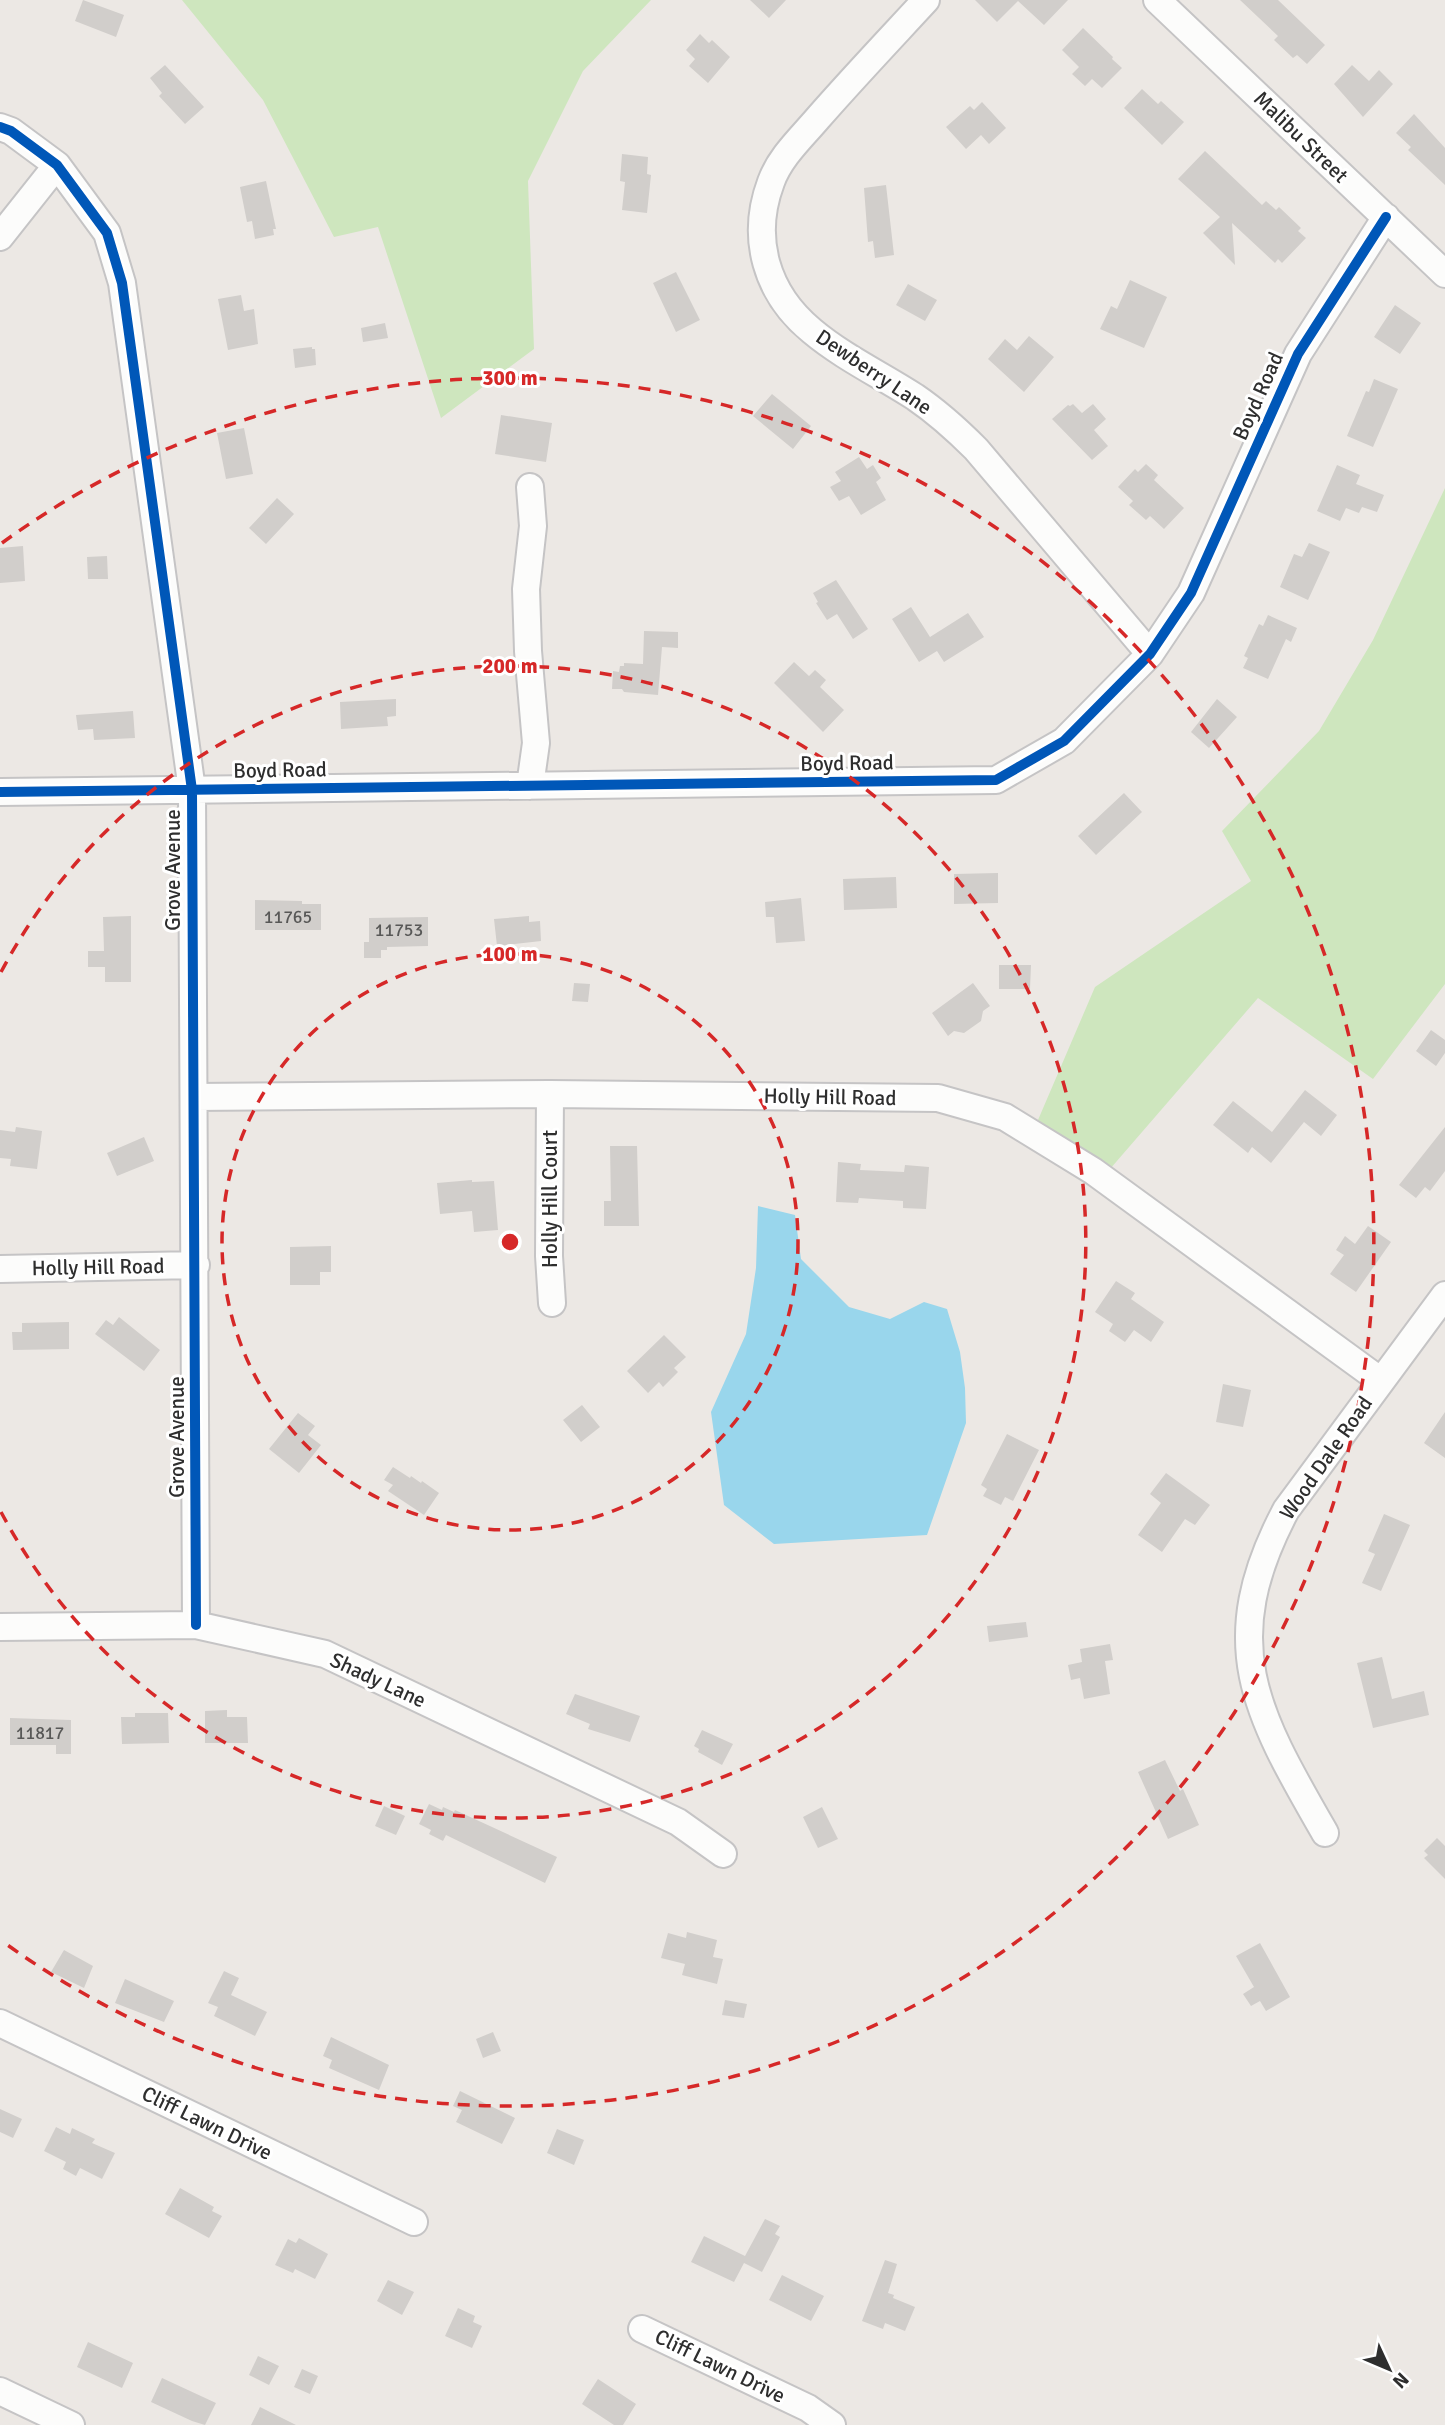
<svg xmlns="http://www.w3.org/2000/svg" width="1445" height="2425" font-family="Signika,sans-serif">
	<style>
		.green { fill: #cee6be }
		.water { fill: #99d6ec }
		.building { fill: #d1cecb }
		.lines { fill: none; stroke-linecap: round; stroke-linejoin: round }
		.minor-casing { stroke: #c5c4c5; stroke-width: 30 }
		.minor { stroke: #fcfcfb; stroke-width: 26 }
		.cycleway-casing { stroke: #fff; stroke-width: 15 }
		.cycleway { stroke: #0057b8; stroke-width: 10 }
		.ring { fill: none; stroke: #d62828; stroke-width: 3.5; stroke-dasharray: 12 9 }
		.labels { text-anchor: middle; stroke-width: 6; stroke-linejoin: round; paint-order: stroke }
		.number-label { font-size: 18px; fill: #585857 }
		.street-label { font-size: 21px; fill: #2e2e2e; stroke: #fff }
		.centre { fill: #d62828; stroke: #fff; stroke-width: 3.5 }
		.ring-label { font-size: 21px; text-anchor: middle; font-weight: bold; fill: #d62828; stroke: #fff; stroke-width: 6; stroke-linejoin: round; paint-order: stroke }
	</style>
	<rect width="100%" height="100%" fill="#ece8e4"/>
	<path class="green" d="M182 0H651L583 71 528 181 534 349 441 418 378 227 334 237 263 100Z
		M1445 488V984L1373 1079 1258 998 1110 1169 1038 1120 1095 987 1251 881 1222 831 1319 731 1373 640Z"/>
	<path class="water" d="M758 1206 795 1215 801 1259 849 1307 890 1319 924 1302 947 1309 960 1352 965 1388 966 1423 927 1535 774 1544 724 1505 711 1412 746 1334 756 1268Z"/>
	<path class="building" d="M83 0 124 15 116 37 75 21Z
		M750 0H786L769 18Z
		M975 0H1068L1044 25 1018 1 997 22Z
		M1240 0H1278L1325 45 1307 64 1297 55 1293 58 1274 40 1278 36Z
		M1083 28 1113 57 1112 59 1122 68 1102 88 1092 79 1085 86 1072 74 1079 67 1062 50Z
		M700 34 709 43 712 40 730 57 708 83 689 66 695 59 686 50Z
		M165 65 204 107 185 124 159 96 162 93 150 78Z
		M1352 65 1369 81 1379 70 1393 84 1363 117 1334 84Z
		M1142 89 1158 104 1161 101 1184 122 1162 145 1124 108Z
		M982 102 1006 128 989 144 981 135 966 149 946 127 970 106 974 110Z
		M1414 114 1445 148V185L1408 150 1411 147 1396 133Z
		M1205 151 1262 205 1266 201 1276 210 1279 207 1301 228 1298 231 1306 238 1282 263 1278 259 1275 263 1232 223 1235 265 1203 233 1220 217 1178 179Z
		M622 154 648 157 647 174 651 175 647 213 622 210 625 182 620 181Z
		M266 181 276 229H273L274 235 255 239 252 221 247 222 240 187Z
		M886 185 894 255 875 258 873 241 868 242 864 188Z
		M676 272 700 320 676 332 653 283Z
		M1130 280 1167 297 1144 348 1100 329 1111 306 1117 309Z
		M908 284 937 300 925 321 896 305Z
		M241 295 244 311 254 309 258 344 228 350 218 299Z
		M1395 305 1421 323 1400 354 1374 337Z
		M385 323 388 338 363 342 361 328Z
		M1029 336 1054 357 1024 392 988 359 1005 339 1017 350Z
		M312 347V349H315L316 365 295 368 293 349Z
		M1374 379 1398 389 1373 447 1347 436 1366 391 1369 392Z
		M772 394 811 426 793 449 753 416Z
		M1073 404 1082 413 1093 404 1106 419 1094 430 1108 446 1092 460 1052 419 1068 405 1070 406Z
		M501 415 552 423 546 462 495 454Z
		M244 428 253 474 226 479 217 433Z
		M859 457 867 469 873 465 881 478 876 482 886 500 861 515 849 496 839 501 830 487 841 481 835 472Z
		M1146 464 1158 475 1154 480 1184 508 1164 529 1150 516 1146 520 1129 505 1133 501 1118 487 1135 469 1138 472Z
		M1337 465 1360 475 1356 484 1384 495 1377 512 1362 507 1359 513 1346 508 1340 521 1317 511Z
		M277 498 294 514 266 544 249 528Z
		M1309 543 1330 552 1308 600 1280 587 1294 554 1302 557Z
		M23 546 25 581 0 583V548Z
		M107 556 108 579H88L87 557Z
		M836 580 868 629 853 639 837 614 827 620 816 603 818 602 813 593Z
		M911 607 930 637 968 613 984 637 944 662 937 651 919 662 892 619Z
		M1268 615 1297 628 1291 642 1286 639 1268 679 1243 668 1248 658 1244 656 1259 624 1263 626Z
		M644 631 678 632V648L662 647 658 695 624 692 622 689H612L613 671 619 672 620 666H624V663L643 664Z
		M794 662 809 676 815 670 826 680 820 687 844 710 823 732 774 683Z
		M396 699V716L387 717 388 726 341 729 340 702Z
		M1217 699 1237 717 1209 748 1191 732Z
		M133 711 135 738 94 740 93 729 78 730 76 715Z
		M1124 793 1142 812 1096 855 1078 836Z
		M998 873V903L954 904V874Z
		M896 877 897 908 844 910 843 879Z
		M801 898 805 941 776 943 774 917H766L765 902Z
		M255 900 302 901V904H321V930H255Z
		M131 916V982H105V967H88V951H104L103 917Z
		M529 916V922L540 921 541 941 497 946 494 919Z
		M428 917V946L387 947V950H381V958H364V942H369V918Z
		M999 965H1031L1030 989H999Z
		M574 983 590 984 588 1002 572 1001Z
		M973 983 990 1006 983 1011 981 1021 964 1033 954 1031 948 1036 932 1013Z
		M1431 1030 1445 1040V1053L1436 1066 1416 1051Z
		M1305 1090 1337 1115 1321 1136 1304 1122 1271 1163 1252 1147 1248 1153 1213 1125 1233 1101 1272 1132Z
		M16 1127 42 1131 37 1169 10 1166 11 1159 0 1158V1130L15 1132Z
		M1445 1127V1171L1430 1191 1425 1187 1416 1198 1399 1185Z
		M144 1137 154 1161 117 1176 107 1153Z
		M610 1146H637L639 1226H604V1201H611Z
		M838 1162 861 1164 860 1170 904 1172 905 1165 929 1167 926 1209 903 1208V1201L859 1198 858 1203 836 1202Z
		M472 1180V1182L494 1181 498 1230 474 1232 472 1211 440 1214 437 1183Z
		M1368 1226 1391 1242 1356 1292 1330 1274 1344 1255 1336 1250 1345 1236 1355 1244Z
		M331 1246V1272H320V1285H290V1247Z
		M1116 1281 1135 1293 1131 1299 1164 1322 1151 1342 1134 1330 1125 1342 1109 1331 1113 1324 1095 1312Z
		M119 1317 160 1350 144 1371 95 1334 106 1320 113 1325Z
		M69 1322V1349L13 1350 12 1332H22V1323Z
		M664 1335 686 1357 674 1368 678 1372 663 1387 659 1382 648 1393 627 1371Z
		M1223 1384 1251 1390 1243 1427 1216 1422Z
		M582 1405 600 1427 581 1442 563 1420Z
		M1445 1412V1458L1424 1443Z
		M298 1413 315 1426 308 1435 321 1445 299 1473 269 1449Z
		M1007 1434 1039 1450 1013 1501 1005 1497 1001 1505 983 1496 987 1489 981 1485Z
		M393 1467 410 1478 411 1476 421 1483 422 1481 439 1493 424 1515 388 1491 393 1485 384 1480Z
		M1166 1473 1210 1505 1195 1525 1185 1519 1162 1552 1138 1535 1161 1503 1150 1494Z
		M1384 1514 1410 1525 1381 1591 1362 1583 1375 1554 1368 1551Z
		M1026 1622 1028 1637 989 1642 987 1626Z
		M1110 1644 1113 1660 1105 1661 1110 1694 1084 1699 1080 1678 1071 1680 1068 1665 1082 1662 1080 1649Z
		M1382 1657 1392 1699 1424 1691 1429 1715 1373 1728 1357 1663Z
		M575 1694 640 1716 630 1742 588 1729 590 1724 566 1714Z
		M227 1710V1717H247L248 1743H205V1711Z
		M135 1713H168L169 1743 122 1744 121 1717H135Z
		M10 1718 71 1720V1754H56V1745H10Z
		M702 1730 733 1744 722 1765 698 1752 699 1749 694 1746Z
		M1165 1760 1180 1791 1183 1789 1199 1825 1168 1839 1138 1772Z
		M429 1804 442 1810 443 1807 454 1812 455 1810 557 1857 545 1883 446 1835 443 1841 429 1834 431 1830 419 1824Z
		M384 1806 405 1816 396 1835 375 1826Z
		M822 1807 838 1839 818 1848 803 1817Z
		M1437 1838 1445 1846V1879L1424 1858 1428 1855 1424 1851Z
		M687 1932 717 1940 713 1957 723 1959 717 1984 682 1975 685 1964 661 1958 668 1933 686 1938Z
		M1260 1943 1290 1997 1266 2011 1260 2001 1251 2006 1243 1994 1254 1987 1236 1956Z
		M64 1950 93 1966 84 1988 51 1972Z
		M224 1971 239 1978 231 1995 267 2012 255 2036 214 2016 218 2007 208 2003Z
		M125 1979 174 2001 164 2022 115 2003Z
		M725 2000 747 2004 744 2018 722 2015Z
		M493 2032 501 2051 483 2058 476 2039Z
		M331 2037 389 2065 379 2090 329 2068 332 2060 323 2056Z
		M460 2091 515 2118 502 2144 456 2122 462 2110 453 2106Z
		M0 2109 22 2119 13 2138 0 2132Z
		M56 2127 70 2134 72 2128 95 2139 92 2143 115 2153 102 2179 80 2168 76 2176 63 2169 66 2162 44 2151Z
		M557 2129 584 2140 574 2165 547 2153Z
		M180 2188 214 2207 212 2211 222 2216 209 2238 165 2214Z
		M765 2219 780 2226 775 2234 780 2237 762 2272 744 2263 734 2282 691 2262 704 2236 745 2256Z
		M299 2238 328 2254 315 2279 295 2269 293 2273 275 2265 288 2239 296 2243Z
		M885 2260 897 2264 888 2293 894 2295 893 2298 915 2307 905 2331 885 2323 883 2329 862 2321Z
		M782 2275 824 2296 811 2321 769 2300Z
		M388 2280 414 2292 402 2315 377 2301Z
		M458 2308 475 2316 473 2322 482 2326 472 2348 445 2336Z
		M88 2342 133 2363 122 2388 77 2367Z
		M258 2356 279 2366 269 2385 249 2375Z
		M302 2369 318 2376 310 2394 294 2387Z
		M162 2378 216 2403 205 2425 192 2421 151 2402Z
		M598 2379 636 2404 623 2425H614L582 2404Z
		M260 2407 296 2425H251Z"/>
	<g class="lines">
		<g class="minor-casing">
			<path id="minor" d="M926 0C890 39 853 78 818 118 801 138 780 157 771 182 750 238 766 293 812 331 843 357 881 375 915 397 937 412 957 430 976 449L1150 654
				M1157 0 1445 274
				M0 127 11 131 57 165 107 233 122 283 192 790 196 1625
				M0 237 57 165
				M530 786 536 743 528 651 526 589 533 526 530 487
				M0 792 996 780 1064 741 1150 654 1191 593 1298 354 1386 217
				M550 1094 549 1256 552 1303
				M194 1097 550 1094 938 1098 1005 1117 1093 1171 1381 1381
				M0 1269 196 1265
				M0 1627 196 1625 325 1654 678 1822 723 1854
				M1325 1833C1256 1713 1215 1644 1286 1510L1445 1295
				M0 2023 414 2222
				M642 2329 808 2408 832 2425
				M0 2391 71 2425"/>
		</g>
		<use href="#minor" class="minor"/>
		<g class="cycleway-casing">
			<path id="cycleway" d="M0 127 11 131 57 165 107 233 122 283 192 790 196 1625
				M0 792 996 780 1064 741 1150 654 1191 593 1298 354 1386 217"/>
		</g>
		<use href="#cycleway" class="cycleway"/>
	</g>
	<g class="ring">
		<circle cx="510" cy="1242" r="288"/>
		<path d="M1 972A576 576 0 1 1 1 1512"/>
		<path d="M2 543A864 864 0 1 1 2 1941"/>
	</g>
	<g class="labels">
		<g class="number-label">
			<text x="288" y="923">11765</text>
			<text x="399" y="936">11753</text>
			<text x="40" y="1739">11817</text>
		</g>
		<g class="street-label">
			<text transform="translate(1301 137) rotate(44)" y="7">Malibu Street</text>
			<text transform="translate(874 372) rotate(34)" y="7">Dewberry Lane</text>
			<text transform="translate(1258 396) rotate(-66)" y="7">Boyd Road</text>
			<text transform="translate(847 763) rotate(-1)" y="7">Boyd Road</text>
			<text transform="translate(280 770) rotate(-1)" y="7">Boyd Road</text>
			<text transform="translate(173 870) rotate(-90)" y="7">Grove Avenue</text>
			<text transform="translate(830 1097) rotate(1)" y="7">Holly Hill Road</text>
			<text transform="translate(550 1199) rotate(-90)" y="7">Holly Hill Court</text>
			<text transform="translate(98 1267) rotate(-1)" y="7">Holly Hill Road</text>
			<text transform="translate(177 1437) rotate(-90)" y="7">Grove Avenue</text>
			<text transform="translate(1326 1458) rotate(-55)" y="7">Wood Dale Road</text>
			<text transform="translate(378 1680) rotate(25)" y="7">Shady Lane</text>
			<text transform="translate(207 2123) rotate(26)" y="7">Cliff Lawn Drive</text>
			<text transform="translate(720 2366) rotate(26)" y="7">Cliff Lawn Drive</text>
		</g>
	</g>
	<circle cx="510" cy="1242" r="10" class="centre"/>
	<g class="ring-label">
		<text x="510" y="385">300 m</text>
		<text x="510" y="673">200 m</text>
		<text x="510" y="961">100 m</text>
	</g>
	<g transform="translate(1389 2369) rotate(134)" stroke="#ffffff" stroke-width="5" paint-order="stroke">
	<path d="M0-5L12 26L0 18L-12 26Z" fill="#2e2e2e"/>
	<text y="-10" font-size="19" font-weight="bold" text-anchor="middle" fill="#2e2e2e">N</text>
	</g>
</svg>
